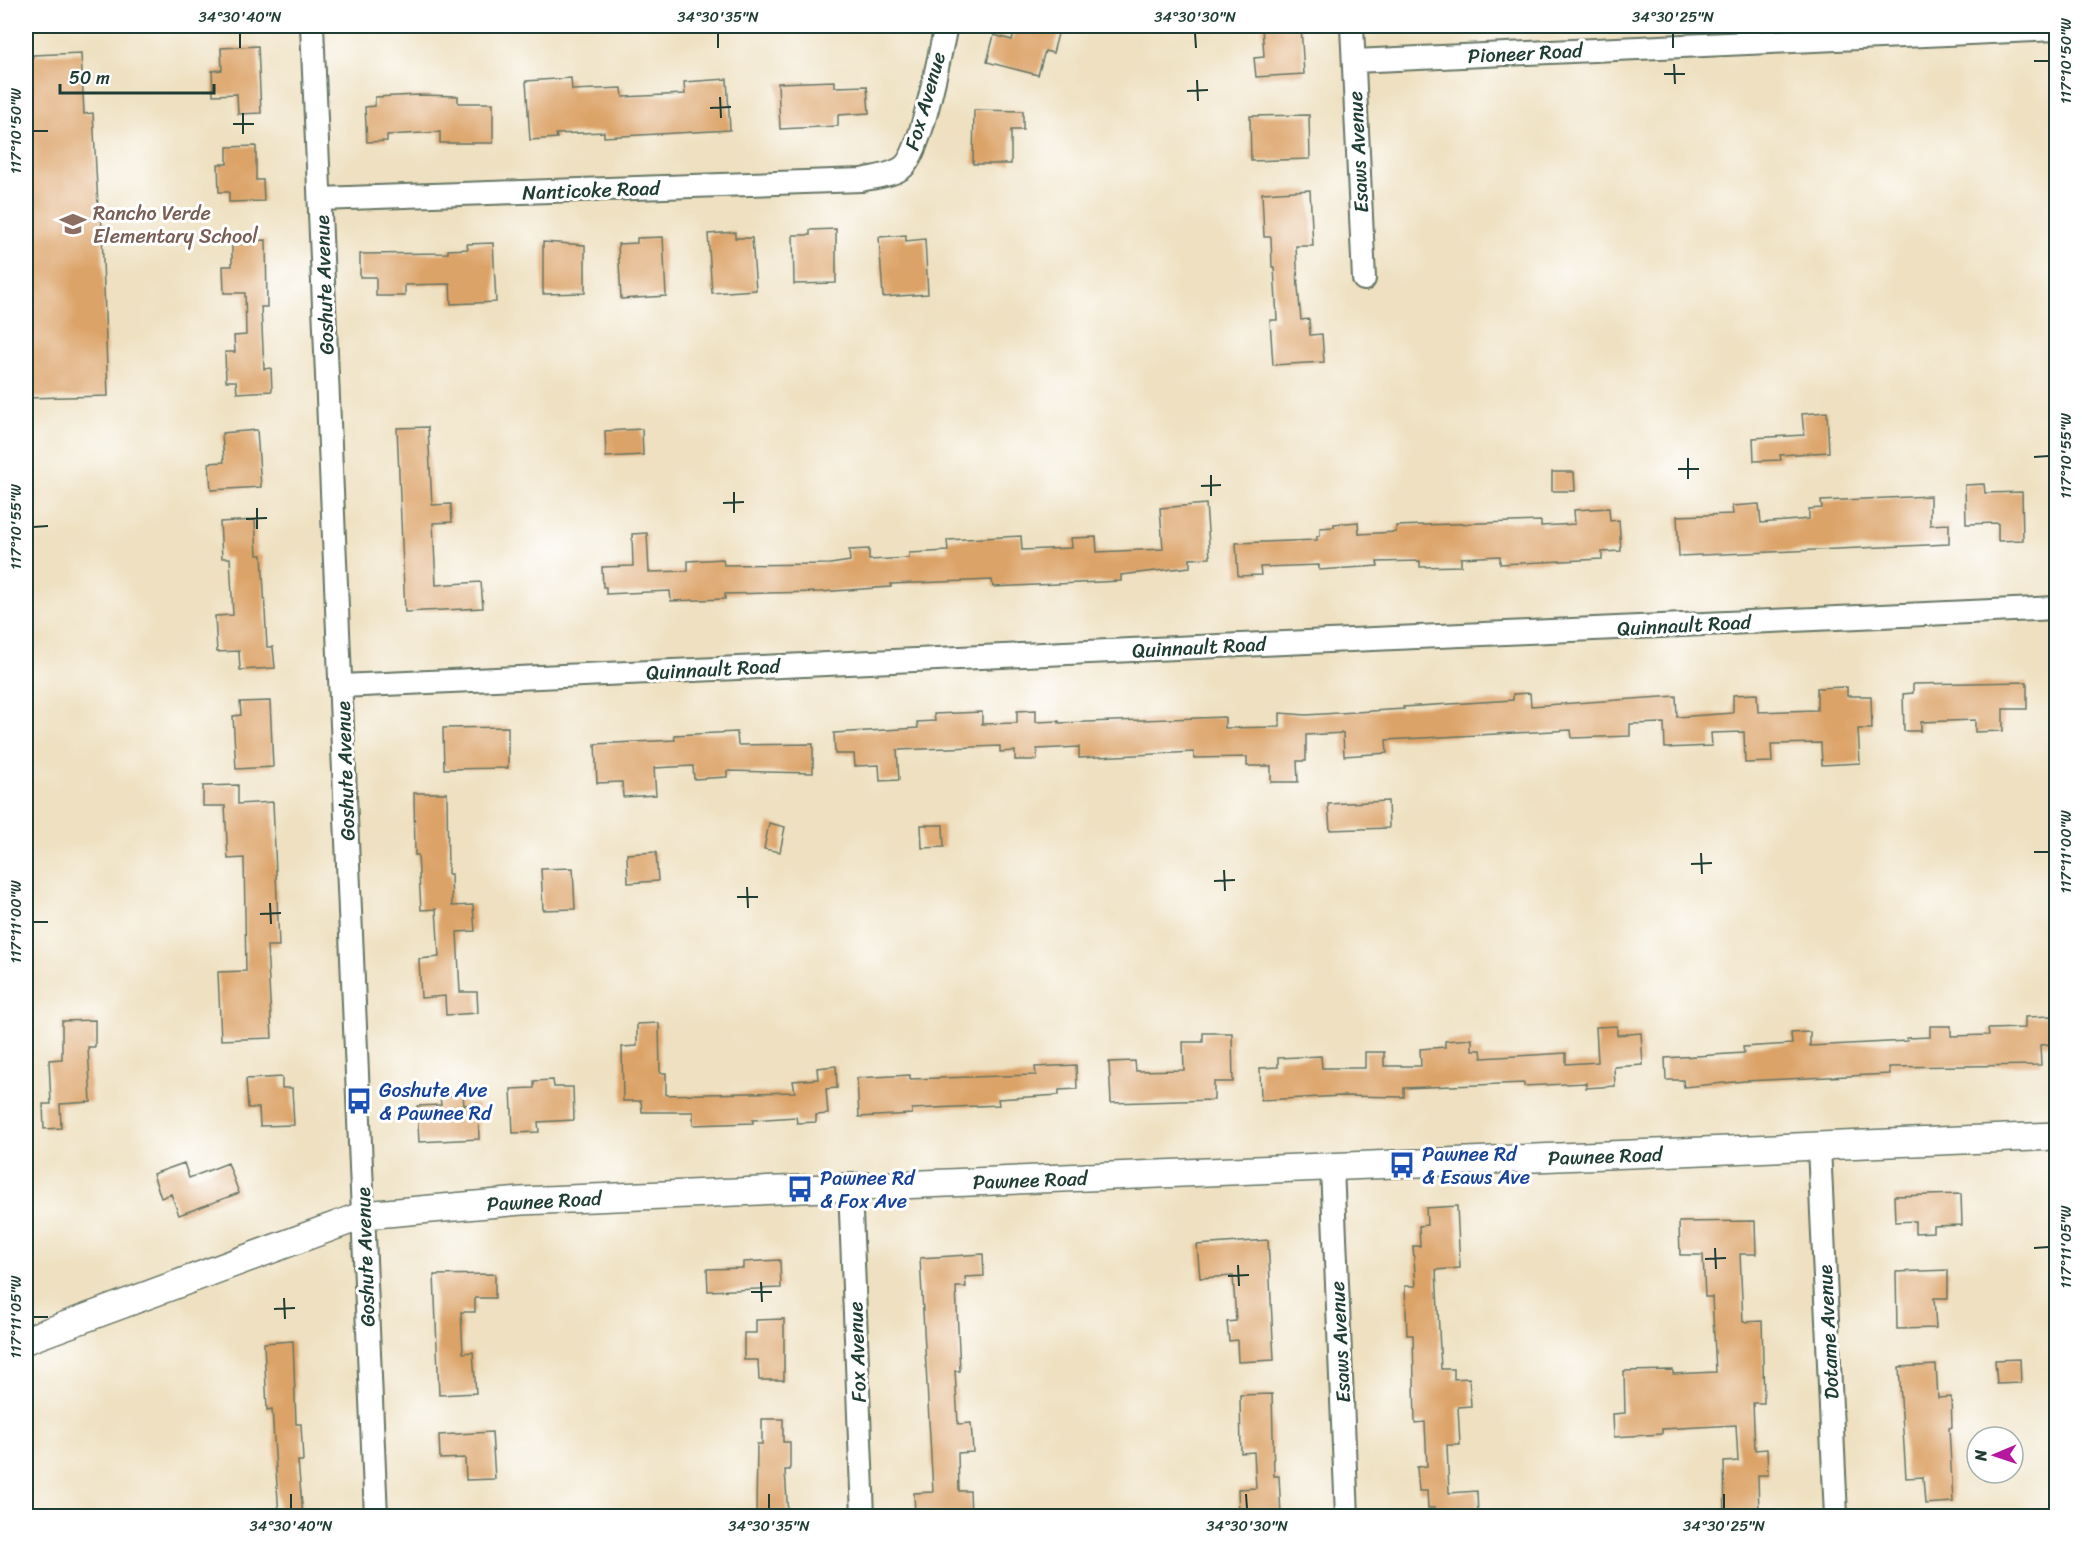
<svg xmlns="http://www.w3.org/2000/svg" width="2082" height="1542" font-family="Sriracha,sans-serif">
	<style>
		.building { fill: #dca368 }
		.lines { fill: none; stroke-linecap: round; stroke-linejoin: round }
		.minor-casing { stroke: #677665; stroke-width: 26 }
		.tertiary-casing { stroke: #677665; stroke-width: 30 }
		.minor { stroke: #fff; stroke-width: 22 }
		.tertiary { stroke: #fff; stroke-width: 27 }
		.ticks { fill: none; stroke: #1f3d34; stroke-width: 2 }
		.labels { text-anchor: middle; stroke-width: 6; stroke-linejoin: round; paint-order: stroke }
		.street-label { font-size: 20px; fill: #1f3d34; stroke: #fff }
		.education-label { font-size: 20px; fill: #785e54; stroke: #fff; text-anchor: start }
		.transit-label { font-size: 20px; fill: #164399; stroke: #fff; text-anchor: start }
		.neatline { fill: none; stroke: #1f3d34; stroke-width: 2 }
		.ticks-label { font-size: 15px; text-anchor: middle; fill: #1f3d34 }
	</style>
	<rect width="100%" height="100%" fill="#fff"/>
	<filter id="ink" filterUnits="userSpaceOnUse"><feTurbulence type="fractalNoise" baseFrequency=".0167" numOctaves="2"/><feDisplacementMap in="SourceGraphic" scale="12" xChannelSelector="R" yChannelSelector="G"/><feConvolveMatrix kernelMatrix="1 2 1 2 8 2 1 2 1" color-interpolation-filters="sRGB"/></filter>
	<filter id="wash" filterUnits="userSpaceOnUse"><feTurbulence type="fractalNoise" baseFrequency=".008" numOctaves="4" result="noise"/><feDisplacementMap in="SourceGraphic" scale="24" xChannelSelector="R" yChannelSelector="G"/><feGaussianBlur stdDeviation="1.35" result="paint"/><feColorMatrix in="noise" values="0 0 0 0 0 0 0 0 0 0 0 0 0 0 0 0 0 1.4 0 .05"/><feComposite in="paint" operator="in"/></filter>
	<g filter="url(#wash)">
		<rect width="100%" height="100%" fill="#eee0c0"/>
		<g id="blocks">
			<path class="building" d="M1016 26H1045L1059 30 1053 53 1045 51 1038 75 987 62 994 35 1012 40Z
				M1262 26H1301L1304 74 1256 77 1254 58 1264 57Z
				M258 46 261 113 238 114 237 94 213 95 212 71 222 70 221 48Z
				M81 53 84 114 93 113 98 206H101L108 396 26 398V57H33V55Z
				M571 78 572 90 622 88 623 97 685 94 684 82 727 79 730 130 604 137V132L556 134 557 138 530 140 526 81Z
				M835 81V87L867 86 869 113 838 115V126L780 129 778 83Z
				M419 95 458 96V103H493V143H440V132L387 135V141L367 142 365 107 375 106V97Z
				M974 110 1023 111V130H1011V164H973Z
				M1309 115 1310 159 1251 161 1250 116Z
				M256 146V180H263L264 201 229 202V192H219L218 164H227V147Z
				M1310 190 1313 246H1296L1298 287 1301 320 1309 319 1310 335 1322 334 1324 362 1273 365 1270 320H1277L1274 267H1272L1271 237H1264L1262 193Z
				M836 229V283L794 284 793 235H810V230Z
				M735 232V238H752L756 290 712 293 708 234Z
				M906 235V241L925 239 928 294 883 297 879 237Z
				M663 237 666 296 621 299 618 244 637 243V238Z
				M266 240 267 307H261L264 369 271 368 272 391 237 393 236 381H226L225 352H235L234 336 246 335 245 293H224L223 266H232V241Z
				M543 242 585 245V293L543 294Z
				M493 243 496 302 451 304 450 284 405 285V296H376V277H360V254L448 253V250L468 249 467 244Z
				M1827 412 1829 452 1780 455 1781 460 1754 461 1753 438 1804 435 1802 414Z
				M428 427 432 505 451 504 452 522 433 523 436 585 481 582 483 608 405 612 397 428Z
				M642 429 643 455 606 457 605 431Z
				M257 430 261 487 211 490 209 463 224 462 222 433Z
				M1552 472H1574L1575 491H1552Z
				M1984 484 1985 493 2022 492 2023 540 1998 541V523L1966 524 1965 485Z
				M1930 496V525L1949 524V544L1679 556 1677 516 1733 514 1732 506 1759 504 1761 523 1809 519V509L1822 508 1821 501Z
				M1206 504 1210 558 1190 559V567L1121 575V581L993 587 992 580 891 584V587L820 592 725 594V599L671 601 670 591 606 594V587H603L602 567 633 566 632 534 647 533 649 572 688 571V561L723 559 724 565 830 564 850 561 849 550 869 549V560L909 558V553L948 551 947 540 1021 536 1022 550 1072 548 1071 538 1096 537 1097 552 1163 549 1160 508Z
				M1609 508 1610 521 1619 520 1621 551 1602 552V559L1500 564V556L1461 558V566L1420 567V561L1377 562 1378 566 1319 570V565L1260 567 1261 575 1238 576 1236 543 1317 540V536H1320V528L1334 527V524L1358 522 1359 534 1396 532V526L1541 521V526L1575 524 1574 510Z
				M255 520 257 555H262L267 647H273L275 668 240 670 239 651 217 652 215 616 233 615 230 558H222L220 522Z
				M2027 682V709H2003V731L1975 732V720L1921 722V731H1904L1903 694 1913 693V684Z
				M1847 687V696H1871L1872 729H1858L1860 763 1822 765 1821 743 1771 744 1772 762 1745 763 1744 732 1711 733 1712 746 1665 748 1664 723 1630 724V736L1572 738 1571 730 1386 740 1387 753 1344 756 1343 733 1306 735V761H1297L1298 782H1271V766H1247V757L1194 758V752L1079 758V747L1037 749V760H1015V751L1000 752V746L897 750 899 780 880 781 879 765 855 766 854 754H835L834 733 918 728 917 722 935 721 934 714 982 712V724L1017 723V711L1036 710V722L1059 721V723L1225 717V728L1280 727V713L1306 715 1404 709 1403 707 1513 700V694L1530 693 1531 706 1676 696 1677 717 1733 713V695L1757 694 1758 712 1817 710V688Z
				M270 701 273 767 236 769 233 716 241 715 240 702Z
				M508 727V768L444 769 443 728Z
				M737 732 738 745 813 744V773L727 771V777L694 779 693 766 654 768 656 795 623 797 622 782 597 783 595 744 675 740 674 735Z
				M238 785V804L273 802 279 946H267L272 1038 221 1040 218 972 246 971 244 858 228 859 225 806H203V786Z
				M414 793H447L448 874H451L452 906 473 905 475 931 457 932 460 992H477L478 1013 446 1015 445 996 421 998 419 959 439 957 436 909 421 910 418 855H415Z
				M1388 801 1389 828 1330 830 1328 804Z
				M769 823 785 827 780 852 764 849Z
				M921 825H943L944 847 922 848Z
				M656 852 658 881 628 883 627 854Z
				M573 868 575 909 543 910 541 869Z
				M2053 1016 2054 1044 2040 1045 2041 1065 1889 1067 1890 1074 1745 1081 1684 1087 1683 1080H1666L1665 1058 1744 1053 1743 1047 1792 1044 1791 1033 1810 1032V1046L1907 1041V1038L1930 1037V1026H1951V1036L1989 1035 1988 1029 2025 1028V1017Z
				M95 1020V1047H88L91 1102 60 1104 61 1128 44 1129 43 1104H51L49 1060 62 1059V1021Z
				M659 1023 660 1073H666V1095L795 1092 793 1081 818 1079 817 1068 836 1066 837 1088 826 1089 828 1114 816 1115V1122L797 1123 796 1117 753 1120V1123L693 1125V1112H642L641 1101H623L622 1047 637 1046V1024Z
				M1617 1026V1035L1641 1033 1643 1065 1614 1067 1615 1086 1586 1088V1083L1524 1086V1083L1404 1088V1097L1341 1096 1261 1100 1260 1068 1278 1067V1058L1321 1056 1322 1068H1365V1052H1384V1066H1421L1420 1049 1445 1047V1041L1472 1039V1050H1481L1482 1058 1566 1053V1064L1598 1062 1596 1027Z
				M1203 1033H1232L1233 1082H1214V1100L1111 1103 1109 1062 1135 1061 1136 1071 1184 1070 1183 1042H1203Z
				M1076 1065 1077 1089 1059 1090V1095L998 1099 999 1105 912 1109V1114L859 1117 857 1078 910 1075V1079L1036 1075 1035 1067Z
				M282 1077V1088H292L294 1125 260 1126 259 1108H248L246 1079Z
				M553 1080 554 1087H573L574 1120 538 1122 539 1132 513 1133 511 1089 534 1088V1081Z
				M463 1095 464 1105 478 1104 479 1139 419 1142 417 1106 441 1105 440 1096Z
				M184 1163 189 1178 228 1163 239 1193 179 1215 171 1194 161 1198 153 1174Z
				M1961 1194 1962 1225 1933 1226V1232L1915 1233V1221L1895 1222 1894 1196Z
				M1457 1206 1460 1268 1436 1270 1441 1369H1454V1379L1469 1378 1471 1406 1458 1407 1460 1445H1447L1449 1493 1477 1491 1478 1516H1435V1508H1428L1427 1491H1419L1417 1467 1427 1466 1425 1422 1415 1423 1413 1335H1407L1405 1286H1416L1413 1246H1420L1419 1226 1427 1225 1426 1208Z
				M1755 1221 1756 1254H1740L1743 1322 1762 1321 1764 1403H1753L1755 1450 1767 1449 1768 1475H1758L1759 1515 1725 1516 1724 1462 1738 1461 1736 1425 1662 1429V1434L1614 1437 1613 1414 1625 1413 1624 1371 1673 1370V1374L1716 1372 1712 1297H1705L1703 1255H1680L1679 1222Z
				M1268 1240 1274 1360 1238 1362 1237 1340 1229 1341 1227 1322 1236 1321 1233 1276 1200 1278 1197 1245Z
				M983 1254 984 1276 965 1277 966 1287H956L960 1371H955L958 1424 971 1423 973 1452 958 1453 959 1491H970L971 1516 915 1514 914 1493 933 1492 920 1258Z
				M780 1260 781 1288 708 1291 707 1269 743 1268V1262Z
				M1948 1270V1298H1934L1936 1328 1897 1329 1896 1272Z
				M495 1274V1298H475V1312H461L463 1353 473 1352 476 1393 439 1395 434 1275Z
				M784 1319V1380H759L758 1360H744V1333H756V1320Z
				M293 1341 296 1424H301L303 1461H298L303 1516H279L272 1409 267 1410 264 1343Z
				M2020 1359 2021 1383 1997 1384 1995 1360Z
				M1936 1365 1938 1398 1951 1397 1952 1427 1949 1428 1953 1502 1925 1504 1923 1477 1906 1478 1899 1367Z
				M1272 1394 1274 1476H1279L1281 1516H1239L1238 1489 1256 1488 1254 1452 1241 1453 1240 1395Z
				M762 1419H783V1442H790V1470H785L788 1516H756L757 1444H762Z
				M492 1432 495 1479 466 1480 465 1458 440 1459 439 1435Z"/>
		</g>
	</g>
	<g filter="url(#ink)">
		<use href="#blocks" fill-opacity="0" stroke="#677665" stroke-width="1.5"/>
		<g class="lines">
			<g class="minor-casing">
				<path id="minor" d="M312 26 376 1516
					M1352 26 1364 279
					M1354 61 2056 29
					M320 199 861 180C874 177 890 176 902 168 921 155 940 52 946 26
					M341 686 2056 608
					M1819 1147 1836 1516
					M1332 1168 1347 1516
					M850 1187 863 1516"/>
			</g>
			<g class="tertiary-casing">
				<path id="tertiary" d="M26 1340 364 1215 521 1201 2056 1136"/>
			</g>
			<use href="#minor" class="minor"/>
			<use href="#tertiary" class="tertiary"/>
		</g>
	</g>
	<path class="ticks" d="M240 33V48M718 33V48M1195 33 1196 48M1673 33V48M2034 61H2049M1674 64 1675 84M1664 74H1685M1197 80 1198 101M1187 91 1208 90M720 97 721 118M710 108 731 107M243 113V134M233 124H254M33 131H48M2034 457 2049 456M1688 458V479M1678 469H1699M1211 475V496M1201 486 1221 485M734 492V513M723 503 744 502M257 508V529M246 519 267 518M33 527 48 526M2034 852H2049M1701 853 1702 874M1691 864 1712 863M1224 870 1225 891M1214 881 1235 880M747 887 748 908M737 897H758M270 903 271 924M260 914 281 913M33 922H48M1715 1248 1716 1269M2034 1248 2049 1247M1705 1259 1726 1258M1238 1265 1239 1286M1228 1276 1249 1275M761 1282 762 1302M751 1292H772M284 1298 285 1319M274 1309 295 1308M33 1317H48M291 1494V1509M769 1494V1509M1246 1494 1247 1509M1724 1494V1509"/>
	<defs>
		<g id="school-bare" transform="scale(2.07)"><path d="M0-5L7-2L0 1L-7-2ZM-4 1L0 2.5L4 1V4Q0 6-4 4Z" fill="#8d6e63" stroke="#fff" stroke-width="2.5" paint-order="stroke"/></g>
		<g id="bus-bare" transform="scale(2.07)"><path d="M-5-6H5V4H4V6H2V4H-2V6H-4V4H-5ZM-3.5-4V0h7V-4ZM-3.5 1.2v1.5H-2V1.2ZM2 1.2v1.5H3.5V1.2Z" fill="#1a4fb4" stroke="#fff" stroke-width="2.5" paint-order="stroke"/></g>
	</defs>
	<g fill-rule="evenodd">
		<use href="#school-bare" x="73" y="224"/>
		<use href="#bus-bare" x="359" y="1101"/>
		<use href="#bus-bare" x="1402" y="1165"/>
		<use href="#bus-bare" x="800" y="1189"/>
	</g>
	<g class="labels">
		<g class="street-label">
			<text transform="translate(1525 53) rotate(-3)" y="7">Pioneer Road</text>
			<text transform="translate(925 101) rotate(-74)" y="7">Fox Avenue</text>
			<text transform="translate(1358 152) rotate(-93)" y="7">Esaws Avenue</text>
			<text transform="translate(591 190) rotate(-2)" y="7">Nanticoke Road</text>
			<text transform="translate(324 285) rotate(-92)" y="7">Goshute Avenue</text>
			<text transform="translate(1684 625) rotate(-3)" y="7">Quinnault Road</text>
			<text transform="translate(1199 647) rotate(-3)" y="7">Quinnault Road</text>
			<text transform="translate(713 669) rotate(-3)" y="7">Quinnault Road</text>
			<text transform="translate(345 771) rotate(-92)" y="7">Goshute Avenue</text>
			<text transform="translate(1605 1156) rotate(-2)" y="7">Pawnee Road</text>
			<text transform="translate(1030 1180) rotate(-2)" y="7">Pawnee Road</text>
			<text transform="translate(544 1201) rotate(-3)" y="7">Pawnee Road</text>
			<text transform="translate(365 1257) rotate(-92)" y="7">Goshute Avenue</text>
			<text transform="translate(1828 1332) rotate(-93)" y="7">Dotame Avenue</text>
			<text transform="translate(1340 1342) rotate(-93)" y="7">Esaws Avenue</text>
			<text transform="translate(857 1352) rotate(-92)" y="7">Fox Avenue</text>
		</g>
		<g class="education-label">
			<text x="93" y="220">Rancho Verde<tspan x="93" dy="23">Elementary School</tspan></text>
		</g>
		<g class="transit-label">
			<text x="379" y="1097">Goshute Ave<tspan x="379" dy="23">&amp; Pawnee Rd</tspan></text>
			<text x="1422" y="1161">Pawnee Rd<tspan x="1422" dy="23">&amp; Esaws Ave</tspan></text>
			<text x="820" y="1185">Pawnee Rd<tspan x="820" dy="23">&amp; Fox Ave</tspan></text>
		</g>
	</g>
	<rect width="2082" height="1542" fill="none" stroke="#fff" stroke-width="66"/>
	<g transform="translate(1995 1455) rotate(268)"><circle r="28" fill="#ffffff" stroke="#a5b1ae" stroke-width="1.5"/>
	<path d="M0-4.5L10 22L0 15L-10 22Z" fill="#b5179e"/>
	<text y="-9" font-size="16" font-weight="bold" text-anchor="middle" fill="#1f3d34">N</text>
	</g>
	<path d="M60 84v9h154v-9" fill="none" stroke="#1f3d34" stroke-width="3"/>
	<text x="69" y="84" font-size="18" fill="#1f3d34" stroke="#ffffff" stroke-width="4.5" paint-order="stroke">50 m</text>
	<rect x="33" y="33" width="2016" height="1476" class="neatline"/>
	<g class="ticks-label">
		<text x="240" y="22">34°30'40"N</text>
		<text x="718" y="22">34°30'35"N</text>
		<text x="1195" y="22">34°30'30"N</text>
		<text x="1673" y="22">34°30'25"N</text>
		<text transform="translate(2066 61) rotate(-90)" y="5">117°10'50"W</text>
		<text transform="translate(16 131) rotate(-90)" y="5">117°10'50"W</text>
		<text transform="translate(2066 456) rotate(-90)" y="5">117°10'55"W</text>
		<text transform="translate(16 527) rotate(-90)" y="5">117°10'55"W</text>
		<text transform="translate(2066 852) rotate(-90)" y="5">117°11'00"W</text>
		<text transform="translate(16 922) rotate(-90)" y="5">117°11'00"W</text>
		<text transform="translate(2066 1247) rotate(-90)" y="5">117°11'05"W</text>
		<text transform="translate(16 1317) rotate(-90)" y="5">117°11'05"W</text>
		<text x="291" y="1531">34°30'40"N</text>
		<text x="769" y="1531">34°30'35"N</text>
		<text x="1247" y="1531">34°30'30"N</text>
		<text x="1724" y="1531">34°30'25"N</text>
	</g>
</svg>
